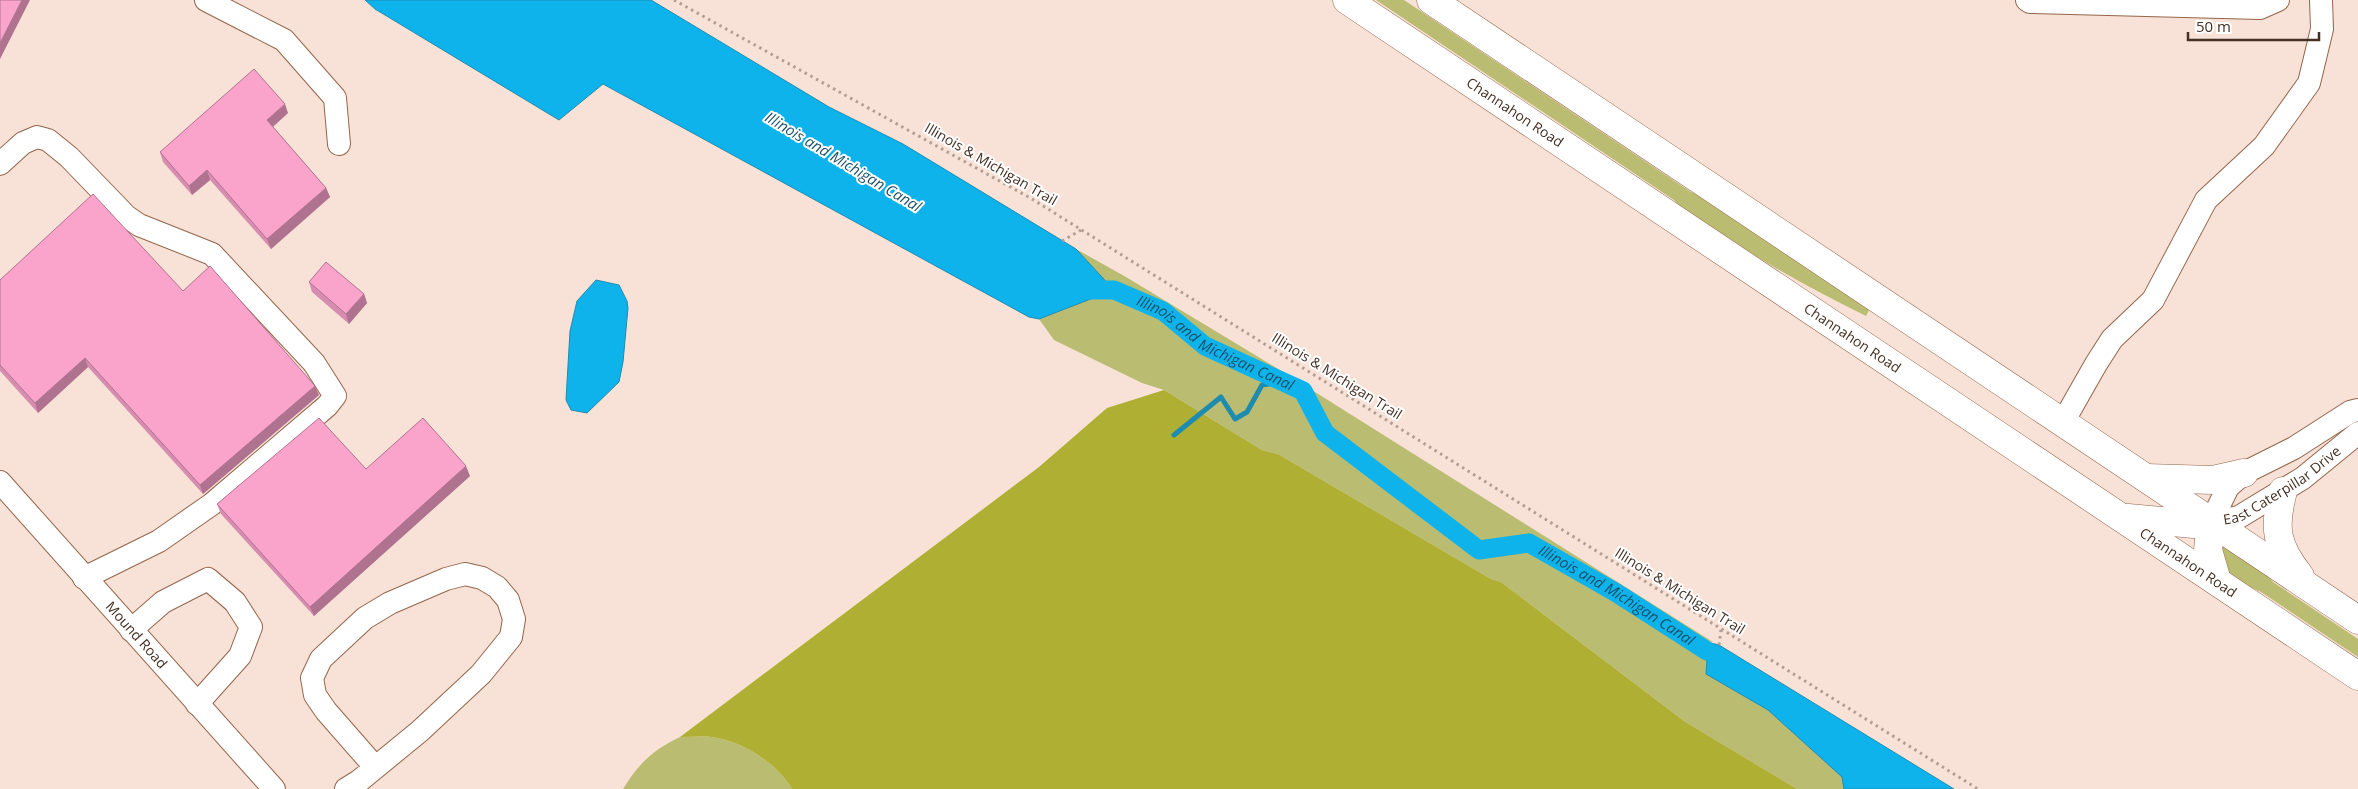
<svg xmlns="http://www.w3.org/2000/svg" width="2358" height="789" font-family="'Open Sans',sans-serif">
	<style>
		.green { fill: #babc71 }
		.forest { fill: #aeaf33 }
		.water { fill: #0eb3eb; stroke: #1e8caf }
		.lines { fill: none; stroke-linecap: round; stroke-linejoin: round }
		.stream { stroke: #1e8caf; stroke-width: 5 }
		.canal { stroke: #0eb3eb; stroke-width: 19 }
		.minor-casing { stroke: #94654a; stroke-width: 24 }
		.major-casing { stroke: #94654a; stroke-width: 29 }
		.path { stroke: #b39e92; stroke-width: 3; stroke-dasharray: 2.5 4; stroke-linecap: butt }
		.minor { stroke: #fff; stroke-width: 22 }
		.major { stroke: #fff; stroke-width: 28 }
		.wall { fill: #d78daf }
		.shaded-wall { fill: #af738f }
		.building { fill: #faa4cc; stroke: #af738f }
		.labels { text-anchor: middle; stroke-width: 4; stroke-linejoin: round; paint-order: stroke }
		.street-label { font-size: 14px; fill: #453024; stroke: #fff }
		.water-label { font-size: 15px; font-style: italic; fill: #185067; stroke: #fff }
	</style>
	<rect width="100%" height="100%" fill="#f8e2d7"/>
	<path class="green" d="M1376 0H1404L1691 192 1703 196 1870 308 1866 316C1814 290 1764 263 1716 231 1702 222 1683 212 1674 200Z
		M1076 249 1126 277 1280 370 1713 642 1687 637 1707 660 1706 674 1768 710 1842 777 1844 789H1797L1684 721 1501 582 1491 579 1278 454 1262 450 1164 390 1142 383 1054 340 1039 319 1114 290Z
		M2217 540 2262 570 2273 582 2358 639V657L2261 592 2238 582 2229 573 2222 560Z
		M680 737C691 737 702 736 712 737 742 741 777 763 792 789H623C639 763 653 750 680 737Z"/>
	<path class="forest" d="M1164 390 1262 450 1278 454 1491 579 1501 582 1684 721 1797 789H792C777 763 742 741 712 737 702 736 691 737 680 737L1039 467 1107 408Z"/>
	<path class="water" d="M365 0H651L829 107 903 144 1076 249 1114 290 1039 319 1029 317 603 84 559 120 375 9Z
		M596 280 619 285 627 301 628 308 623 362 619 382 587 413 571 410 566 400 570 331 577 301Z
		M1686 637 1719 645 1954 789H1844L1842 777 1768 710 1706 674 1707 660Z"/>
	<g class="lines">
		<path class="stream" d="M1174 435 1221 397 1235 419 1247 412 1262 385 1283 382"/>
		<path class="canal" id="s1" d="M1089 290H1114L1163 311 1205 346 1303 391 1325 433 1479 550 1529 543 1615 592 1707 651"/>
		<g class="minor-casing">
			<g id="minor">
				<path d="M206 0 284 40 335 98 339 144"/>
				<path d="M2027 0 2030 2 2260 8 2278 0"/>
				<path d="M0 164 23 143 37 137 48 140 69 157 126 216 139 225 212 254 314 363 335 396 327 406 212 504 159 541 84 578"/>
				<path d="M2063 422 2096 364 2112 339 2153 300 2206 200 2264 146 2309 83 2322 29 2321 0"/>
				<path id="s2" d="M0 482 274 789"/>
				<path d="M2211 522 2228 487 2244 473 2294 448 2350 412 2358 410"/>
				<path id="s3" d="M2211 522 2239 517 2303 478 2358 433"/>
				<path d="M131 630 163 602 208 579 235 602 251 627 240 656 197 704"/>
				<path d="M346 789 359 781 420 731 481 674 511 637 514 619 508 600 497 587 482 578 465 574 446 579 390 603 365 618 321 659 312 678 315 695 326 711 375 767"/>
			</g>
		</g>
		<g class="major-casing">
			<g id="major">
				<path id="s4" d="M1347 0 2358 676"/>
				<path d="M1431 0 2358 620"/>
				<path d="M2146 478 2213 480 2244 473"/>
				<path d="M2283 491C2273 528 2276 546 2300 576"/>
				<path d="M2128 518 2194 524 2211 522"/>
				<path d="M2211 522 2208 550 2217 581"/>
			</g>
		</g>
		<path class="path" d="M674 0 1032 199 1978 789
			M1062 241 1081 230
			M1719 645 1721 630"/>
		<use href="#minor" class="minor"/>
		<use href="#major" class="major"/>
	</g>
	<path class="wall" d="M288 113 273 127 326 188 330 197 271 249 210 180 192 195 163 162 160 152Z
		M0 280 183 291 319 395 203 494 88 367 38 413 0 371Z
		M309 282 364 294 367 303 349 324 312 292Z
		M366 469 470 476 314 616 221 514 217 504Z"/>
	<path class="shaded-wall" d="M22 0H30L0 59V43Z
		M285 104 288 113 270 129 267 120Z
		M207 170 210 180 192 195 189 186Z
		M326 188 330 197 271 249 267 239Z
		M364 294 367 303 349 324 346 314Z
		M85 358 88 367 38 413 35 403Z
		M315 386 319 395 203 494 200 485Z
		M466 466 470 476 314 616 310 607Z"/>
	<path class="building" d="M0 0H22L0 43Z
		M254 69 285 104 267 120 326 188 267 239 207 170 189 186 160 152Z
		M93 194 183 291 210 266 315 386 200 485 85 358 35 403 0 365V280Z
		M326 262 364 294 346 314 309 282Z
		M319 418 366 469 423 418 466 466 310 607 217 504Z"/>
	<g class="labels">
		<g class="street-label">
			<text dy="5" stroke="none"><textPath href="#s4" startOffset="202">Channahon Road</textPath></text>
			<text transform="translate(991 164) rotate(30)" y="5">Illinois &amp; Michigan Trail</text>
			<text dy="5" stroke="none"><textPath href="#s4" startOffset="608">Channahon Road</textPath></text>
			<text transform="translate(1337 376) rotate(32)" y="5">Illinois &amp; Michigan Trail</text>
			<text dy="5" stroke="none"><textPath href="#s3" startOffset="81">East Caterpillar Drive</textPath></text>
			<text dy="5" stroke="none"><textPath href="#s4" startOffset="1012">Channahon Road</textPath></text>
			<text transform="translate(1680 591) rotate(32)" y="5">Illinois &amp; Michigan Trail</text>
			<text dy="5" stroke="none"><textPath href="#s2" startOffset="205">Mound Road</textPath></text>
		</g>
		<g class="water-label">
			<text transform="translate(843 162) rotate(31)" y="5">Illinois and Michigan Canal</text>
			<text dy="5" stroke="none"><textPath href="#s1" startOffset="140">Illinois and Michigan Canal</textPath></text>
			<text dy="5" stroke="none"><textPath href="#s1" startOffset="634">Illinois and Michigan Canal</textPath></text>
		</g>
	</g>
	<path d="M2188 32v8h131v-8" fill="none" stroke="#453024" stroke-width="2.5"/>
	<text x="2196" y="32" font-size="15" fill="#453024" stroke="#ffffff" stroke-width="4" paint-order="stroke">50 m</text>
</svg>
